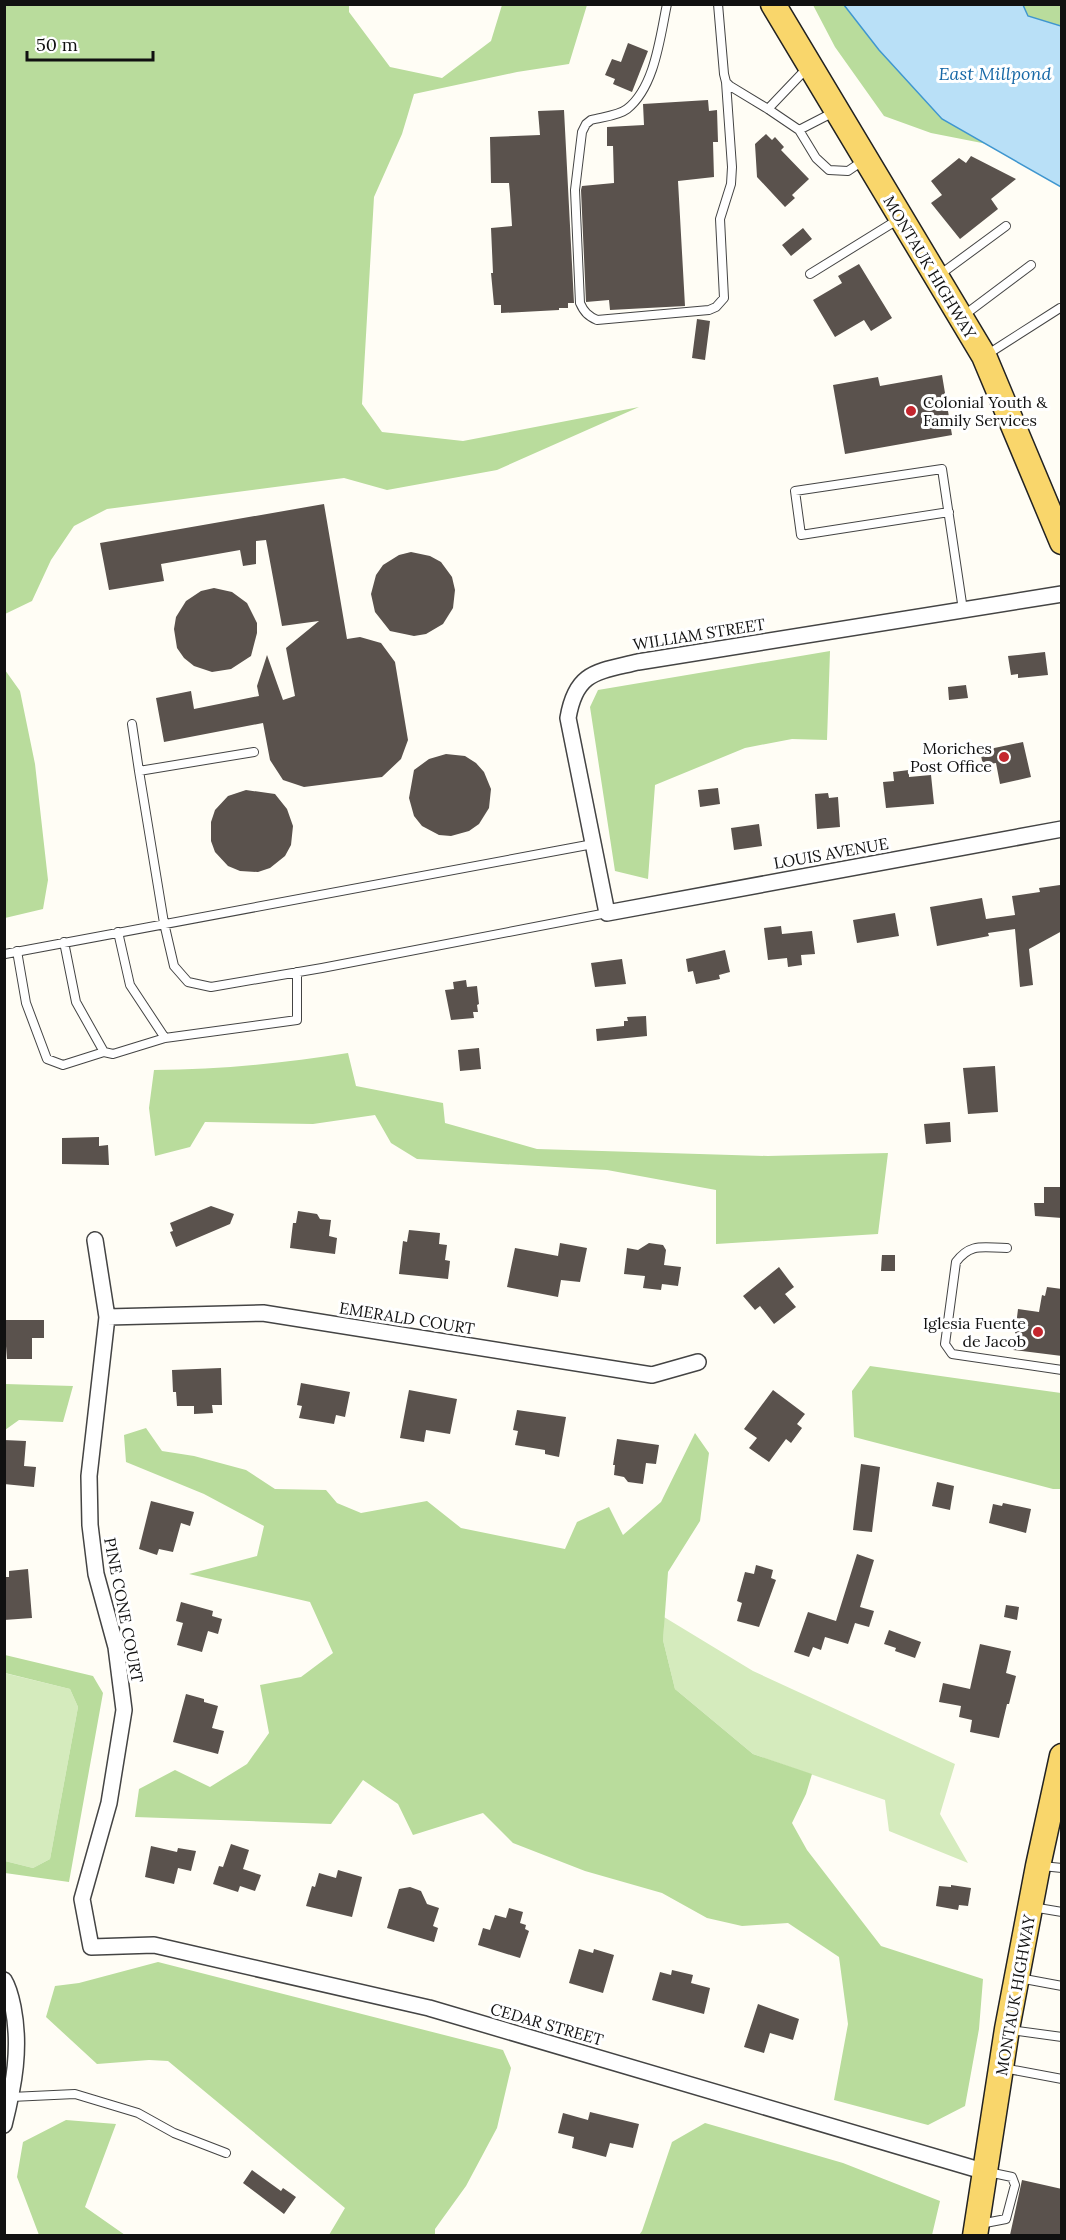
<svg xmlns="http://www.w3.org/2000/svg" width="1066" height="2240" font-family="Lora,serif">
	<style>
		.green { fill: #d5ebbd }
		.forest { fill: #b9dc9c }
		.water { fill: #b9e0f7; stroke: #3f96cf; stroke-width: 1.5 }
		.building { fill: #5a524d }
		.lines { fill: none; stroke-linecap: round; stroke-linejoin: round }
		.lane-casing { stroke: #444; stroke-width: 10 }
		.street-casing { stroke: #444; stroke-width: 18 }
		.primary-casing { stroke: #222; stroke-width: 27 }
		.lane { stroke: #fff; stroke-width: 8 }
		.street { stroke: #fff; stroke-width: 15 }
		.primary { stroke: #f9d66b; stroke-width: 24 }
		.poi-dot { fill: #c4262e; stroke: #fff; stroke-width: 2 }
		.labels { text-anchor: middle; stroke-width: 6; stroke-linejoin: round; paint-order: stroke }
		.street-label { font-size: 16px; fill: #111; stroke: #fff }
		.poi-label { font-size: 16px; fill: #111; stroke: #fff; text-anchor: end }
		.water-label { font-size: 18px; font-style: italic; fill: #1768a6; stroke: #fff }
	</style>
	<rect width="100%" height="100%" fill="#fffdf5"/>
	<path class="green" d="M664 1617 753 1671 955 1764 940 1814 968 1863 889 1831 885 1800 753 1754 675 1689 663 1640Z
		M4 1673 70 1689 78 1707 50 1859 33 1868 5 1861Z"/>
	<path class="forest" d="M4 5H349V12L390 67 442 78 491 41 502 5H587L569 64 517 72 414 94 402 134 374 197 362 404 382 432 463 441 639 407 497 470 387 490 344 478 107 509 74 526 51 560 32 601 5 614Z
		M813 5H844L879 50 942 119 987 144 931 133 884 116 835 47Z
		M1023 5H1061V26L1027 16Z
		M830 651 827 740 792 739 745 748 655 785 648 879 615 871 590 707 598 690Z
		M5 670 20 691 35 764 48 880 43 909 5 918Z
		M348 1053 356 1086 443 1103 445 1123 537 1149 768 1156 888 1153 878 1234 716 1244V1190L607 1170 417 1159 391 1143 375 1115 313 1124 205 1122 190 1147 155 1156 149 1108 154 1070C219 1070 284 1063 348 1053Z
		M870 1366 1061 1393V1489H1053L854 1437 852 1391Z
		M5 1384 73 1386 63 1422 19 1420 5 1430Z
		M146 1428 162 1451 194 1456 246 1470 275 1489 326 1490 337 1503 361 1513 427 1501 461 1528 565 1549 577 1522 609 1507 623 1535 661 1502 695 1433 709 1453 700 1521 668 1572 663 1640 675 1689 753 1754 812 1774 806 1794 792 1823 807 1850 881 1946 983 1979 979 2029 965 2106 928 2125 834 2100 848 2024 839 1957 788 1923 742 1926 707 1918 662 1893 585 1871 513 1843 483 1813 413 1835 398 1804 363 1780 331 1824 135 1817 139 1789 175 1770 210 1787 247 1764 269 1733 260 1685 301 1677 333 1653 310 1602 189 1574 257 1556 264 1526 204 1494 126 1462 124 1435Z
		M5 1655 93 1676 103 1693 69 1882 5 1873V1861L33 1868 50 1859 78 1707 70 1689 5 1673Z
		M158 1962 503 2050 511 2068 497 2128 466 2186 435 2229V2235H329L345 2208 168 2061 149 2060 97 2064 46 2017 55 1986 79 1983Z
		M66 2120 116 2124 85 2207 125 2235H39L17 2177 23 2142Z
		M705 2123 843 2163 940 2201 932 2235H639L642 2231 672 2142Z"/>
	<path class="water" d="M844 5H1023L1028 16 1061 26V187L942 119 879 50Z"/>
	<path class="building" d="M628 43 648 51 632 92 613 84 615 79 605 75 612 59 621 62Z
		M708 100 709 111 717 110 718 142H713L714 177 678 181 685 306 610 310 609 300 586 302 581 190 582 186 614 183 613 146H607V127L644 125 643 104Z
		M564 110 574 303H568V308H559V310L501 313V305H494L491 273H493L491 228 512 226 510 194 509 183H491L490 137 540 135 538 111Z
		M766 134 772 140 775 137 784 147 781 150 809 179 792 195 795 198 785 207 757 177 755 144Z
		M971 156 1016 179 991 199 998 209 960 239 931 203 942 195 931 181 959 158 966 163Z
		M803 228 812 239 791 256 782 245Z
		M859 264 892 318 871 331 864 320 835 337 813 300 842 283 838 276Z
		M697 319 710 321 705 360 692 358Z
		M942 375 952 435 845 454 833 385 878 377 880 386Z
		M324 504 347 639 360 637 381 643 395 662 408 740 401 759 382 777 304 787 283 780 270 760 263 723 164 742 156 698 191 691 194 709 259 696 257 686 267 655 283 700 295 696 286 648 319 621 282 626 266 540 256 541V564L243 566 240 550 161 564 164 581 109 590 100 543Z
		M411 552 430 556 441 562 452 577 455 590 453 608 443 624 426 634 414 636 390 631 375 612 371 594 376 575 383 565 399 555Z
		M214 588 232 592 247 603 257 623V633L251 656 231 669 212 672 194 666 184 658 177 648 174 629 176 617 186 601 201 591Z
		M1045 652 1048 675 1018 678V674L1011 675 1008 656Z
		M966 685 968 698 949 700 948 687Z
		M1023 742 1031 777 1000 784 996 763 983 765 980 751Z
		M446 754 465 756 476 763 484 772 491 789 489 808 479 824 469 831 451 836 439 835 422 826 414 816 409 798 414 770 429 759Z
		M909 770V777L931 775 934 804 886 808 883 782 894 781 893 772Z
		M718 788 720 804 700 807 698 790Z
		M246 790 275 794 287 809 293 826 291 845 285 856 270 868 258 872 240 871 228 866 215 852 211 841V822L215 810 228 796Z
		M828 793 829 798 838 797 840 827 817 829 815 794Z
		M759 824 762 846 734 850 731 828Z
		M1060 885 1062 931 1029 949 1033 985 1020 987 1015 929 988 933 989 936 937 946 930 907 982 898 986 919 1015 915 1012 896 1040 892 1039 888Z
		M895 913 899 936 857 943 853 920Z
		M781 926 782 934 812 931 815 954 801 955 802 965 788 967 787 958 768 960 764 928Z
		M725 950 730 972 719 975 720 979 696 984 693 971 688 972 686 959Z
		M622 959 626 984 595 987 591 963Z
		M466 980 467 987 477 986 479 1004 477 1005 478 1012H473L474 1018 451 1020 445 990 454 989 453 982Z
		M646 1016 647 1036 597 1041 596 1029 624 1026V1021H628L627 1017Z
		M479 1048 481 1069 460 1071 458 1050Z
		M995 1066 998 1112 968 1114 963 1068Z
		M950 1122 951 1142 926 1144 924 1124Z
		M99 1137V1146L108 1145 109 1165 62 1164V1138Z
		M1044 1187H1061L1062 1218 1035 1216 1034 1203H1044Z
		M211 1206 234 1214 230 1224 176 1247 170 1232 173 1231 170 1223Z
		M298 1211 317 1214 320 1219 331 1220 329 1236 337 1238 335 1254 290 1248 293 1223H296Z
		M409 1230 440 1233 439 1244 447 1245 445 1260 450 1261 448 1279 399 1274 403 1241 407 1242Z
		M560 1243 587 1248 580 1282 561 1280 558 1297 507 1287 515 1248 558 1256Z
		M649 1243 663 1245 666 1250 664 1265 681 1267 678 1286 662 1284 661 1290 643 1288 645 1276 624 1274 627 1248 638 1250Z
		M882 1255H895V1271H881Z
		M779 1267 794 1287 785 1294 796 1307 774 1324 760 1306 755 1310 743 1296Z
		M1047 1287 1062 1289V1356L1013 1350 1018 1309 1039 1312 1042 1295 1045 1296Z
		M4 1320H44V1338H32V1359H7Z
		M221 1368 222 1405H212L213 1413 194 1414V1406H177L176 1392H173L172 1370Z
		M301 1383 350 1392 345 1417 336 1415 334 1424 299 1418 302 1406 297 1405Z
		M409 1390 457 1399 450 1434 426 1430 424 1442 400 1438Z
		M773 1390 805 1414 797 1424 802 1428 791 1443 786 1439 769 1462 749 1448 757 1438 744 1429Z
		M517 1410 566 1417 559 1457 545 1454V1450L515 1445 518 1431 513 1430Z
		M617 1439 659 1445 656 1464 646 1463 643 1484 628 1482 624 1477 614 1475 615 1465H613Z
		M4 1440 26 1441 24 1466 36 1467 34 1487 4 1484Z
		M861 1464 880 1467 872 1532 853 1530Z
		M937 1482 954 1486 950 1510 932 1506Z
		M151 1501 194 1512 190 1526 181 1523 173 1552 159 1549 157 1555 139 1549Z
		M1003 1503 1031 1509 1026 1533 989 1523 993 1504 1002 1506Z
		M857 1554 874 1560 860 1607 874 1611 869 1627 855 1623 848 1644 825 1637 821 1650 813 1647 809 1657 794 1652 808 1612 836 1621Z
		M756 1565 773 1570 771 1578 776 1580 759 1627 737 1621 742 1603 737 1601 745 1572 754 1574Z
		M28 1569 32 1618 4 1620V1577H9V1571Z
		M181 1602 213 1611 212 1616 222 1619 218 1634 208 1631 202 1652 177 1645 183 1623 176 1621Z
		M1006 1605 1019 1607 1017 1620 1004 1617Z
		M889 1630 921 1642 915 1658 895 1651 896 1648 884 1644Z
		M980 1644 1011 1651 1006 1673 1016 1676 1009 1704H1007L999 1738 970 1732 972 1720 959 1717 961 1706 939 1702 943 1683 970 1689Z
		M186 1694 204 1699V1702L218 1706 212 1728 224 1731 218 1754 173 1742Z
		M231 1844 249 1850 243 1869 261 1875 255 1891 240 1886 238 1892 213 1884 219 1866 223 1867Z
		M151 1846 177 1852 178 1848 196 1851 191 1871 178 1868 174 1884 145 1877Z
		M338 1870 362 1877 352 1917 306 1906 312 1886 315 1887 319 1873 336 1878Z
		M951 1885 971 1888 968 1906 959 1905 958 1910 936 1906 939 1886 951 1887Z
		M410 1887 421 1891 427 1904 439 1908 433 1926 438 1928 434 1942 387 1928 399 1889Z
		M509 1908 523 1912 520 1923 526 1925 525 1929 529 1931 520 1958 478 1945 483 1928 490 1930 495 1915 506 1918Z
		M579 1949 593 1953 594 1949 614 1955 603 1993 569 1983Z
		M672 1970 693 1975 691 1983 710 1988 704 2014 652 2000 660 1972 671 1975Z
		M758 2004 799 2019 793 2040 770 2033 764 2053 744 2047Z
		M590 2112 639 2124 633 2148 610 2143 606 2157 572 2148 574 2137 558 2133 563 2113 588 2120Z
		M252 2170 281 2191 283 2188 296 2197 284 2214 243 2183Z
		M1022 2180 1062 2189V2235H1010Z"/>
	<g class="lines">
		<g class="lane-casing">
			<path id="lane" d="M667 4C660 37 655 87 627 109 618 116 601 117 591 120L586 124 582 132 575 190 580 303C584 312 588 316 597 320L709 310 716 307 724 298 720 219 731 184 732 167 726 82
				M718 4 724 74 726 82 730 86 768 109 799 130 834 112
				M768 109 808 67
				M799 130 816 158 829 170 848 171 864 160
				M810 274 899 219
				M938 276 1006 226
				M963 316 1031 265
				M988 354 1060 308
				M949 512 801 535 795 491 942 469 963 610
				M132 724 139 771
				M254 752 139 771 164 923 174 966 188 982 211 987 322 968 607 913
				M118 932 130 985 165 1038
				M64 942 76 1002 104 1052
				M17 951 26 1003 47 1059 63 1065 104 1052 113 1054 165 1038 297 1020V972
				M5 954 593 844
				M1007 1248C984 1248 971 1242 956 1262L945 1344 952 1354 1062 1370
				M1042 1866 1062 1868
				M1032 1907 1062 1912
				M1019 1978 1062 1986
				M1011 2030 1062 2037
				M1003 2068 1062 2079
				M11 2097 75 2094 138 2113 174 2133 226 2153
				M980 2224 1006 2219 1015 2185 1012 2177 988 2172"/>
		</g>
		<g class="street-casing">
			<path id="street" d="M1062 594 638 662C597 672 576 671 568 718L607 913 1062 829
				M95 1240 107 1317 89 1476 90 1525 96 1574 116 1647 124 1710 109 1803 82 1899 91 1947 154 1945 429 2008 986 2172
				M107 1317 263 1313 652 1375 698 1362
				M4 1980C9 1988 11 1997 13 2007 21 2048 14 2085 4 2125"/>
		</g>
		<g class="primary-casing">
			<path id="primary" d="M773 4 984 356 1062 542
				M975 2236 1007 2029 1038 1866 1062 1756"/>
		</g>
		<use href="#lane" class="lane"/>
		<use href="#street" class="street"/>
		<use href="#primary" class="primary"/>
	</g>
	<g class="poi-dot">
		<circle cx="911" cy="411" r="6"/>
		<circle cx="1004" cy="757" r="6"/>
		<circle cx="1038" cy="1332" r="6"/>
	</g>
	<g class="labels">
		<g class="street-label">
			<text transform="translate(930 267) rotate(59)" y="6">MONTAUK HIGHWAY</text>
			<text transform="translate(699 634) rotate(-9)" y="6">WILLIAM STREET</text>
			<text transform="translate(831 853) rotate(-10)" y="6">LOUIS AVENUE</text>
			<text transform="translate(407 1318) rotate(9)" y="6">EMERALD COURT</text>
			<text transform="translate(124 1610) rotate(79)" y="6">PINE CONE COURT</text>
			<text transform="translate(1015 1995) rotate(-80)" y="6">MONTAUK HIGHWAY</text>
			<text transform="translate(547 2024) rotate(16)" y="6">CEDAR STREET</text>
		</g>
		<g class="poi-label">
			<text x="923" y="408" text-anchor="start">Colonial Youth &amp;<tspan x="923" dy="18">Family Services</tspan></text>
			<text x="992" y="754">Moriches<tspan x="992" dy="18">Post Office</tspan></text>
			<text x="1026" y="1329">Iglesia Fuente<tspan x="1026" dy="18">de Jacob</tspan></text>
		</g>
		<g class="water-label">
			<text x="995" y="80">East Millpond</text>
		</g>
	</g>
	<rect width="1066" height="2240" fill="none" stroke="#111111" stroke-width="12"/>
	<path d="M27 51v9h126v-9" fill="none" stroke="#111111" stroke-width="3"/>
	<text x="36" y="51" font-size="18" fill="#111111" stroke="#ffffff" stroke-width="4.5" paint-order="stroke">50 m</text>
</svg>
